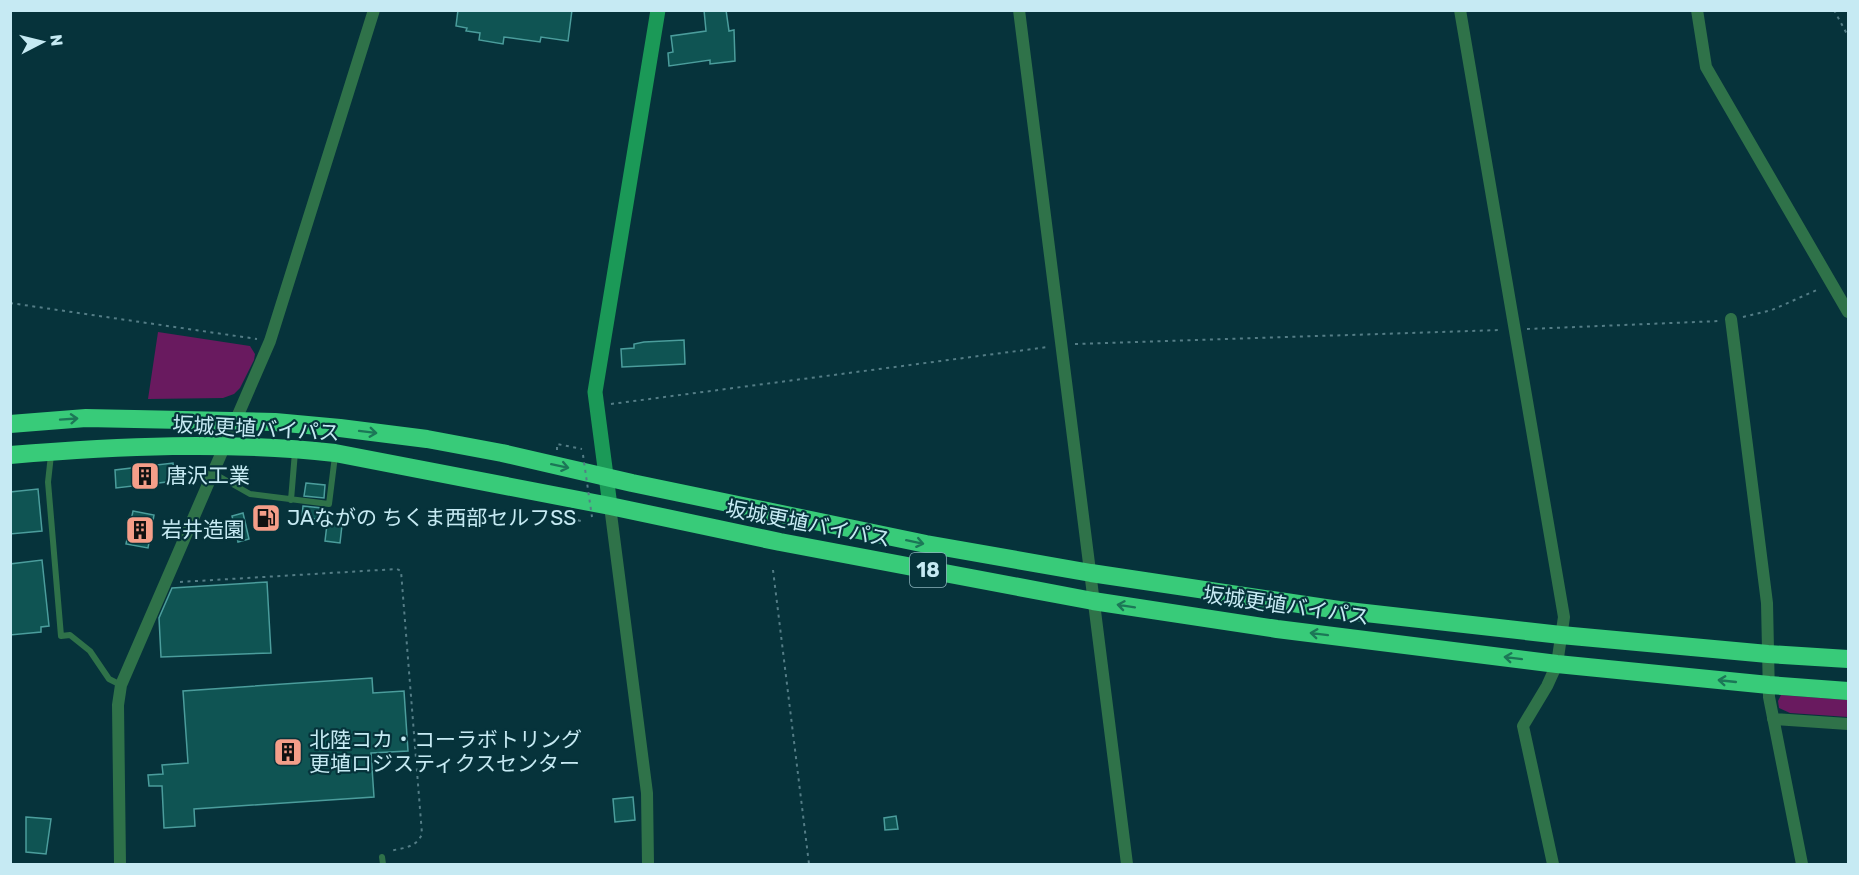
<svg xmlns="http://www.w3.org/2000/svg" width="1859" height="875" font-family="Rubik,'Noto Sans JP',sans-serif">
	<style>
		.green { fill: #691a5f }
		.building { fill: #0f5453; stroke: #4b9d9c; stroke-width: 1.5 }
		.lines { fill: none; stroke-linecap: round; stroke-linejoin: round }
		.path { stroke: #547d86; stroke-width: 2; stroke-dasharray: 3 4.5; stroke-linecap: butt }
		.lane { stroke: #2f7249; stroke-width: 6 }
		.street { stroke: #2f7249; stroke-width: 12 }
		.secondary { stroke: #1b9957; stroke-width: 15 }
		.highway { stroke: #38cb79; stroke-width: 18 }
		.path-bridge { stroke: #547d86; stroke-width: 2; stroke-dasharray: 3 4.5; stroke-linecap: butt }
		.oneway { stroke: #1c7757 }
		.labels { text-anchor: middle; stroke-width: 4.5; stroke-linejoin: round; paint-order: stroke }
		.shield { fill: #06333b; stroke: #8cb3bc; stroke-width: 1.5 }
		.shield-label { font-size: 20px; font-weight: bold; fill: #c6eaf3 }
		.street-label { font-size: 21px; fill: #c6eaf3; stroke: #06333b }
		.poi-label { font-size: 21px; fill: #c6eaf3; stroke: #06333b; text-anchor: start }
	</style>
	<rect width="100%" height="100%" fill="#06333b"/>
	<path class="green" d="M158 332 250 346 255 354 254 360 240 388 234 394 223 398 148 399Z
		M1781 695 1848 700V717L1790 713 1779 708 1778 701Z"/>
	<path class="building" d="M458 10H572L568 41 541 37 540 42 504 37 503 44 479 40 480 33 466 31 467 28 456 26Z
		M704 10H726L729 31 734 30 735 61 710 64V60L669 66 668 53 673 52 671 36 706 31Z
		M684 340 685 364 622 367 621 349 634 348V344L644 342Z
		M173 463 175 481 116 488 115 470Z
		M306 483 325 485 324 498 304 496Z
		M38 489 42 531 10 534V492Z
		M303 506 322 508 321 520 302 517Z
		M133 511 154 515 148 548 126 544Z
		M243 513 249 539 238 542 232 516Z
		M327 524 342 525 340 543 325 541Z
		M42 560 49 626 41 627V632L10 635V564Z
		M267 582 271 653 161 657 159 618 172 588Z
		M372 678 373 693 404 691 408 751 371 753 374 797 194 809 195 826 164 828 162 786H149L148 775 163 774 162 765 188 763 183 691Z
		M633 797 635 820 615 822 613 799Z
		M896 816 898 829 885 830 884 818Z
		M26 817 51 819 46 854 26 852Z"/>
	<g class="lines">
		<path class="path" d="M1834 10 1848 36
			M10 303 257 339
			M1743 317 1772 310 1819 289
			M1527 329 1720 321
			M1075 344 1501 330
			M611 404 1048 347
			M557 450V444L582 449
			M561 512 560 516 585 522
			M773 570 809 864
			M180 582 397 569 401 571 422 834C416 848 403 848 389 851"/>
		<path class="lane" d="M51 455 48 482 61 636 70 635 90 651 109 679 121 685
			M213 473 250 494 329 504 335 456
			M291 500 295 452
			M382 857 383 864"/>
		<path class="street" d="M1019 10 1127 864
			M1460 10 1564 617 1557 664 1547 686 1523 726 1553 864
			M1697 10 1706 67 1848 312
			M1731 319 1767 603 1769 697 1802 864
			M610 506 647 793 648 864
			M1773 719 1848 724
			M120 864 118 705 121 685 270 341 374 10"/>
		<path class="secondary" d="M610 506 595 392 658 10"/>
		<path class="highway" d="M10 424 86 418 275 422 340 428 427 439 502 453 632 483 926 544 1091 573 1339 610 1561 635 1768 654 1848 659
			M10 455C118 446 227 441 335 453L610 506 780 542 1093 601 1277 629 1557 664 1769 685 1848 691"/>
		<path class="path-bridge" d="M583 455 592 517"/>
	</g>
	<defs><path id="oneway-shaft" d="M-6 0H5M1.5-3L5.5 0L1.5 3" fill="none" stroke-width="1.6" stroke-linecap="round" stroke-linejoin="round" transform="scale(1.5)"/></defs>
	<g class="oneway">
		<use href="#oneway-shaft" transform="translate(69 419) rotate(-4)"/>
		<use href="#oneway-shaft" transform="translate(368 432) rotate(7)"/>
		<use href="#oneway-shaft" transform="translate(560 466) rotate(12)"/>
		<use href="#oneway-shaft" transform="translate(915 542) rotate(12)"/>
		<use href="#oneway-shaft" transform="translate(1126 606) rotate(-171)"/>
		<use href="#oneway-shaft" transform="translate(1319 634) rotate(-173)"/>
		<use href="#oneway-shaft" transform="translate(1513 658) rotate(-173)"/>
		<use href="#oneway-shaft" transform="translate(1727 681) rotate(-174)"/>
	</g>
	<defs>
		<g id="building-square" transform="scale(1.5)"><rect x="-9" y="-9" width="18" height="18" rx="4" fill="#f49e89" stroke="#06333b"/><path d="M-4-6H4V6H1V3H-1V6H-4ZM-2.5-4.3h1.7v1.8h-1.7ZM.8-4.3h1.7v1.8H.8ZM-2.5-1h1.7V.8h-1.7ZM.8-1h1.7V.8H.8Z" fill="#111"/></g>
		<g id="fuel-square" transform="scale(1.5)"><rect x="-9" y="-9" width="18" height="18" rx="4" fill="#f49e89" stroke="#06333b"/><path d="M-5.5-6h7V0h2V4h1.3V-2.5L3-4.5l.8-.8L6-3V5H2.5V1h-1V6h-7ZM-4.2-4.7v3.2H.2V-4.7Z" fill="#111"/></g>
	</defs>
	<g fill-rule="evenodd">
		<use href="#building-square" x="145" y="476"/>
		<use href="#fuel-square" x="266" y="518"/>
		<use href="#building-square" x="140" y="530"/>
		<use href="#building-square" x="288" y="752"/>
	</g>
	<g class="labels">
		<rect class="shield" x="910" y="553" width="36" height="34" rx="4.5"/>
		<g class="shield-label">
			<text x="928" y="577">18</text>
		</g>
		<g class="street-label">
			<text transform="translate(256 429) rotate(3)" y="7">坂城更埴バイパス</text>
			<text transform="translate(808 524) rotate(11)" y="7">坂城更埴バイパス</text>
			<text transform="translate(1286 606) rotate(8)" y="7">坂城更埴バイパス</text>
		</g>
		<g class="poi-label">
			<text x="166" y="483">唐沢工業</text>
			<text x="287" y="525">JAながの ちくま西部セルフSS</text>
			<text x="161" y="537">岩井造園</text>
			<text x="309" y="747">北陸コカ・コーラボトリング<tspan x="309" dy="24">更埴ロジスティクスセンター</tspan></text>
		</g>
	</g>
	<rect width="1859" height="875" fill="none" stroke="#c6eaf3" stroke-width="24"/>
	<g transform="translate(42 42) rotate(83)" stroke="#06333b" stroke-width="4.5" paint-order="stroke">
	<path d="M0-4.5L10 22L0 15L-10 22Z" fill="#c6eaf3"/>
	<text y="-9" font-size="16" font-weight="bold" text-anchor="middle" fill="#c6eaf3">N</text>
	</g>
</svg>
